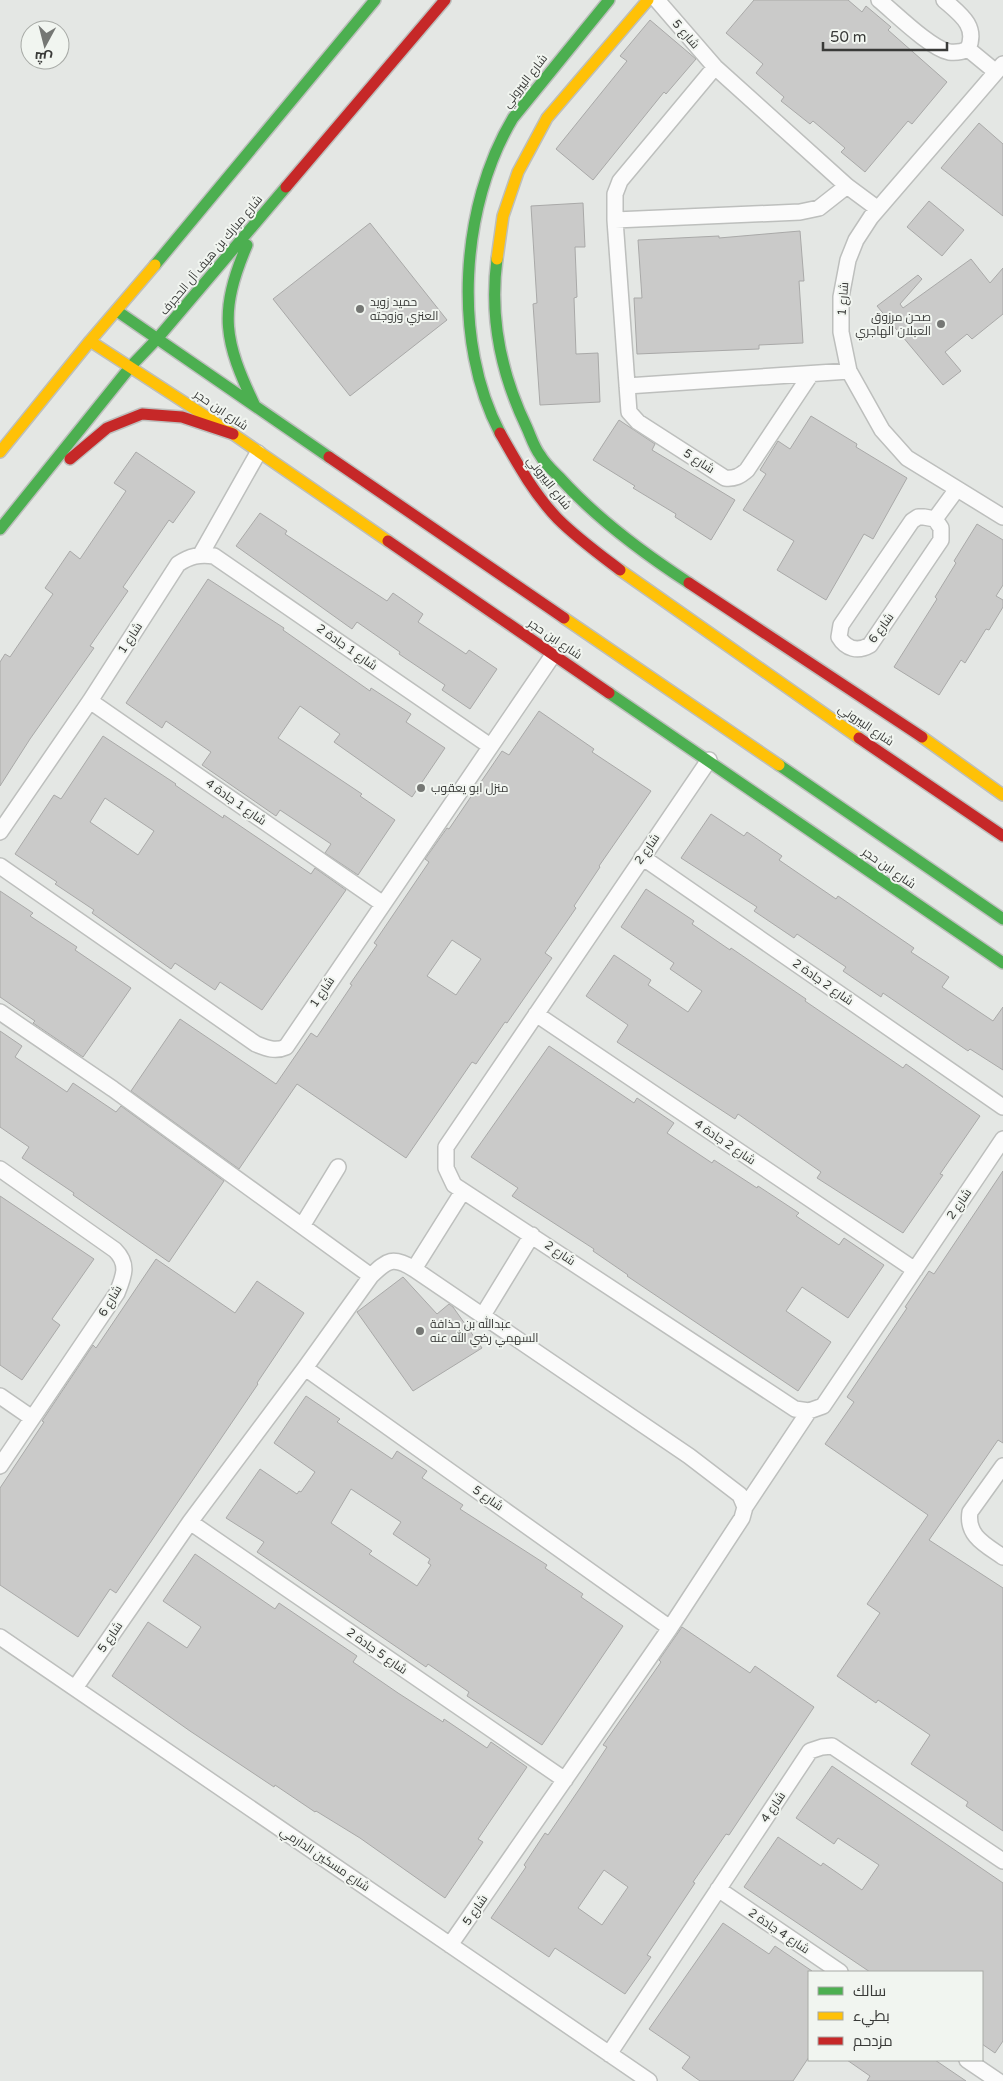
<svg xmlns="http://www.w3.org/2000/svg" width="1003" height="2081" font-family="'Varela Round',Cairo,sans-serif">
	<style>
		.building { fill: #cacac9; stroke: #a9a9a8; fill-rule: evenodd }
		.lines { fill: none; stroke-linecap: round; stroke-linejoin: round }
		.street-casing { stroke: #bdbfbd; stroke-width: 18 }
		.fast-casing { stroke: #bdbfbd; stroke-width: 14 }
		.slow-casing { stroke: #bdbfbd; stroke-width: 14 }
		.jam-casing { stroke: #bdbfbd; stroke-width: 14 }
		.street { stroke: #fbfbfb; stroke-width: 15 }
		.fast { stroke: #4caf50; stroke-width: 11 }
		.slow { stroke: #ffc107; stroke-width: 11 }
		.jam { stroke: #c62828; stroke-width: 11 }
		.poi-dot { fill: #757774; stroke: #f1f5f0; stroke-width: 2 }
		.labels { text-anchor: middle; stroke-width: 4; stroke-linejoin: round; paint-order: stroke }
		.street-label { font-size: 12px; fill: #393a38; stroke: #f1f5f0 }
		.poi-label { font-size: 12px; fill: #393a38; stroke: #f1f5f0; text-anchor: start }
	</style>
	<rect width="100%" height="100%" fill="#e4e7e4"/>
	<path class="building" d="M754 0H848L862 12 866 6 891 27 888 30 947 82 912 124 908 121 865 172 841 152 845 148 813 121 810 124 781 101 784 97 756 73 763 64 726 33Z
		M650 20 696 59 666 94 664 92 593 180 556 149 627 61 620 56Z
		M979 123 1003 144V216L941 168Z
		M929 201 964 230 942 256 907 227Z
		M583 203 585 247H575L577 297 574 298 576 354 598 353 600 402 540 405 533 304 537 303 531 206Z
		M370 223 447 320 350 396 273 299Z
		M800 231 804 281H799L803 343 759 345V349L637 354 634 298H642L638 240 719 236V238Z
		M971 259 990 283 1003 268V314L972 339 967 334 945 352 961 371 943 385 877 306 918 275 922 279 900 304 903 308Z
		M811 416 857 444 856 447 907 478 873 539 864 534 826 600 777 570 794 541 743 510 766 474 760 470 778 441 790 449Z
		M619 420 655 444 652 450 735 500 711 540 675 517 676 514 633 488 635 486 593 460Z
		M136 452 195 492 173 523 169 520 123 587 128 591 90 646 94 648 30 739 0 786V662L5 654 10 657 53 594 45 588 70 551 80 559 126 491 114 483Z
		M260 513 287 531 285 534 387 601 393 593 423 614 418 622 466 654 469 650 497 669 470 709 442 690 445 685 399 654 400 652 357 622 352 629 236 546Z
		M977 524 1003 540V585L996 596 1003 600V607L989 630 986 629 965 663 961 660 939 695 894 667 937 599 935 597 956 563 954 561Z
		M208 579 284 628 283 630 370 691 371 688 411 714 406 722 445 748 412 797 334 742 340 734 300 706 278 738 362 794 360 796 395 820 358 875 325 853 331 844 280 810 276 816 202 765 211 752 166 721 162 728 126 703Z
		M539 711 594 749 592 752 651 791 599 866 600 867 574 906 576 908 545 953 552 958 507 1023 505 1022 476 1064 472 1062 406 1158 297 1084 239 1169 131 1091 180 1019 276 1084 311 1033 317 1037 352 985 350 984 377 945 374 943 429 862 425 859 447 828 449 829 502 751 509 755ZM452 940 481 959 456 995 427 976Z
		M103 736 176 784 175 785 223 818 224 815 311 874 315 868 346 890 262 1010 220 982 215 990 175 963 171 969 92 913 94 910 55 884 57 882 15 854 54 795 61 799ZM105 798 154 831 138 855 90 822Z
		M711 814 744 836 747 832 782 856 779 860 836 899 838 896 914 948 911 952 949 977 942 987 993 1021 1003 1007V1070L970 1049 968 1051 883 993 881 997 843 971 846 967 797 934 794 938 754 911 757 907 681 858Z
		M646 889 694 921 692 924 730 950 731 948 806 999 805 1001 903 1068 906 1064 980 1116 940 1174 943 1175 903 1233 817 1178 821 1172 738 1114 735 1119 617 1042 628 1025 586 996 614 955 651 980 648 985 688 1012 702 991 670 969 674 963 621 927Z
		M0 891 33 913 30 916 77 947 75 950 131 988 83 1057 33 1023 35 1021 0 997Z
		M0 1031 22 1046 15 1057 67 1092 73 1083 116 1112 121 1106 224 1181 169 1262 73 1195 74 1193 22 1158 29 1147 0 1127Z
		M549 1046 634 1103 637 1098 674 1123 667 1133 712 1163 714 1160 757 1188 758 1186 799 1213 796 1216 839 1245 844 1238 884 1265 848 1318 802 1287 786 1311 831 1342 798 1391 627 1276 628 1275 593 1251 594 1249 512 1196 518 1188 471 1157Z
		M1003 1171V1443L998 1440 929 1540 1003 1588V1831L966 1806 968 1802 911 1764 930 1735 878 1700 876 1703 837 1676 880 1613 867 1604 928 1515 825 1444 854 1402 847 1397 907 1308 905 1307 929 1271 934 1274Z
		M0 1196 94 1259 52 1319 60 1325 22 1380 0 1365Z
		M156 1259 235 1313 257 1281 304 1313 257 1383 258 1384 116 1593 110 1589 78 1637 0 1585V1488L44 1422 42 1421 93 1345 96 1348Z
		M403 1277 437 1314 449 1304 453 1307 482 1348 413 1391 357 1312Z
		M306 1396 340 1419 337 1422 392 1459 397 1451 427 1471 422 1478 463 1505 460 1509 547 1565 545 1568 583 1594 581 1597 623 1626 542 1745 467 1696 469 1692 428 1664 426 1667 257 1552 264 1542 226 1518 260 1469 297 1494 299 1491 301 1492 315 1472 274 1443ZM351 1489 401 1522 393 1534 430 1559 428 1563 431 1565 417 1586 369 1554 372 1551 331 1523Z
		M195 1554 275 1609 279 1603 357 1656 353 1662 398 1693 443 1722 444 1719 487 1748 491 1742 527 1767 478 1839 483 1842 445 1898 360 1838 316 1811 315 1812 275 1785 274 1787 190 1731 112 1676 148 1622 187 1648 201 1627 163 1601Z
		M682 1627 750 1673 755 1666 814 1707 729 1835 726 1834 693 1882 695 1883 647 1955 651 1957 625 1994 555 1948 549 1957 491 1918 526 1867 524 1865 545 1833 548 1835 580 1788 607 1747 603 1745 661 1662 659 1660ZM604 1870 628 1887 602 1925 578 1908Z
		M832 1766 1003 1883V2041L995 2053 982 2044V1972H870L744 1887 778 1837 821 1866 823 1863 862 1890 879 1865 838 1838 834 1844 796 1818Z
		M723 1923 769 1954 775 1946 812 1971 809 1972V2057L793 2081H700L682 2068 690 2057 649 2029Z
		M847 2060H935L966 2081H867L870 2076Z"/>
	<g class="lines">
		<g class="street-casing">
			<path id="street" d="M657 0 715 67 847 186 878 209
				M879 0C895 13 930 48 949 52 957 53 962 52 968 49 978 26 960 14 944 0
				M968 49 996 72
				M1003 64 871 217 856 240 848 260 841 297V332L849 371 882 430 907 458 1003 517
				M715 67 620 181 615 194V220L629 412 638 422 725 478C735 479 740 476 747 470L811 374
				M615 220 800 212 819 208 847 186
				M627 386 849 371
				M918 517H924L935 519 941 528V540L870 645C858 652 846 649 839 637L841 625 912 521Z
				M935 519 957 489
				M201 554 258 453
				M90 701 383 904
				M709 760 446 1147V1168L454 1185 795 1409 809 1411 823 1406 1003 1139
				M0 832 90 701 178 564C190 556 199 554 214 556L490 746
				M642 857 1003 1107
				M0 866 256 1044C266 1048 275 1052 286 1047L553 655
				M0 1012 113 1089 371 1276
				M536 1014 915 1270
				M0 1169 115 1250C129 1264 124 1276 117 1293L0 1466
				M302 1226 338 1167
				M414 1269 463 1191
				M483 1315 532 1235
				M305 1368 670 1628
				M0 1396 32 1418
				M1003 1466 970 1512C966 1536 986 1545 1003 1557
				M190 1522 565 1780
				M0 1637 649 2081
				M75 1688 190 1522 305 1368 371 1276C387 1260 393 1256 414 1269L689 1456 740 1495 745 1507
				M718 1889 840 1972
				M450 1945 670 1628 742 1518 745 1507 809 1411
				M609 2054 810 1751 822 1747 832 1746 1003 1861
				M967 2060 998 2081"/>
		</g>
		<g class="fast-casing">
			<path id="fast" d="M247 245C218 313 224 341 255 406
				M497 259C489 319 501 374 527 428 531 437 534 447 540 455 545 464 553 471 560 478 597 519 643 553 689 583
				M155 265 375 0
				M117 311 329 457
				M500 433C452 342 460 206 513 118L609 0
				M0 529 131 366 157 339 286 187
				M609 693 1003 963
				M779 765 1003 919"/>
		</g>
		<g class="slow-casing">
			<path id="slow" d="M497 259 503 216 518 172 547 118 648 0
				M90 341 233 434 388 541
				M0 452 90 341 155 265
				M620 570 859 738
				M564 618 779 765
				M922 737 1003 795"/>
		</g>
		<g class="jam-casing">
			<path id="jam" d="M286 187 445 0
				M500 433C517 463 534 494 558 519 577 538 599 554 620 570
				M329 457 564 618
				M70 459 107 428 142 414 182 417 233 434
				M388 541 609 693
				M689 583 922 737
				M859 738 1003 836"/>
		</g>
		<use href="#street" class="street"/>
		<use href="#fast" class="fast"/>
		<use href="#slow" class="slow"/>
		<use href="#jam" class="jam"/>
	</g>
	<g class="poi-dot">
		<circle cx="360" cy="309" r="5"/>
		<circle cx="941" cy="324" r="5"/>
		<circle cx="421" cy="788" r="5"/>
		<circle cx="420" cy="1331" r="5"/>
	</g>
	<g class="labels">
		<g class="street-label">
			<text transform="translate(686 34) rotate(49)" y="4">شارع 5</text>
			<text transform="translate(525 81) rotate(-52)" y="4">شارع البيروني</text>
			<text transform="translate(211 255) rotate(-50)" y="4">شارع مبارك بن هيف آل الحجرف</text>
			<text transform="translate(843 299) rotate(-85)" y="4">شارع 1</text>
			<text transform="translate(221 410) rotate(34)" y="4">شارع ابن حجر</text>
			<text transform="translate(699 461) rotate(33)" y="4">شارع 5</text>
			<text transform="translate(549 483) rotate(52)" y="4">شارع البيروني</text>
			<text transform="translate(881 628) rotate(-54)" y="4">شارع 6</text>
			<text transform="translate(130 638) rotate(-57)" y="4">شارع 1</text>
			<text transform="translate(555 639) rotate(34)" y="4">شارع ابن حجر</text>
			<text transform="translate(347 647) rotate(35)" y="4">شارع 1 جادة 2</text>
			<text transform="translate(866 725) rotate(34)" y="4">شارع البيروني</text>
			<text transform="translate(236 802) rotate(35)" y="4">شارع 1 جادة 4</text>
			<text transform="translate(647 849) rotate(-55)" y="4">شارع 2</text>
			<text transform="translate(889 868) rotate(35)" y="4">شارع ابن حجر</text>
			<text transform="translate(823 982) rotate(35)" y="4">شارع 2 جادة 2</text>
			<text transform="translate(322 992) rotate(-56)" y="4">شارع 1</text>
			<text transform="translate(725 1142) rotate(34)" y="4">شارع 2 جادة 4</text>
			<text transform="translate(959 1204) rotate(-56)" y="4">شارع 2</text>
			<text transform="translate(560 1253) rotate(34)" y="4">شارع 2</text>
			<text transform="translate(110 1301) rotate(-59)" y="4">شارع 6</text>
			<text transform="translate(488 1498) rotate(35)" y="4">شارع 5</text>
			<text transform="translate(110 1637) rotate(-55)" y="4">شارع 5</text>
			<text transform="translate(377 1651) rotate(35)" y="4">شارع 5 جادة 2</text>
			<text transform="translate(773 1807) rotate(-56)" y="4">شارع 4</text>
			<text transform="translate(325 1859) rotate(34)" y="4">شارع مسكين الدارمي</text>
			<text transform="translate(475 1910) rotate(-55)" y="4">شارع 5</text>
			<text transform="translate(779 1931) rotate(34)" y="4">شارع 4 جادة 2</text>
		</g>
		<g class="poi-label">
			<text x="370" y="306">حميد زويد<tspan x="370" dy="14">العنزي وزوجته</tspan></text>
			<text x="931" y="321" text-anchor="end">صحن مرزوق<tspan x="931" dy="14">العبلان الهاجري</tspan></text>
			<text x="431" y="792">منزل ابو يعقوب</text>
			<text x="430" y="1328">عبدالله بن حذافة<tspan x="430" dy="14">السهمي رضي الله عنه</tspan></text>
		</g>
	</g>
	<rect x="808" y="1971" width="175" height="90" fill="#f1f5f0" stroke="#a7aaa6"/>
	<rect x="818" y="1987" width="25" height="8" fill="#4caf50" stroke="#a7aaa6"/>
	<text x="853" y="1996" font-size="15" fill="#393a38">سالك</text>
	<rect x="818" y="2012" width="25" height="8" fill="#ffc107" stroke="#a7aaa6"/>
	<text x="853" y="2021" font-size="15" fill="#393a38">بطيء</text>
	<rect x="818" y="2037" width="25" height="8" fill="#c62828" stroke="#a7aaa6"/>
	<text x="853" y="2046" font-size="15" fill="#393a38">مزدحم</text>
	<g transform="translate(45 45) rotate(187)"><circle r="24" fill="#f1f5f0" stroke="#a7aaa6"/>
	<path d="M0-4L9 19L0 12L-9 19Z" fill="#757774"/>
	<text y="-8" font-size="14" font-weight="bold" text-anchor="middle" fill="#393a38">ش</text>
	</g>
	<path d="M823 42v8h124v-8" fill="none" stroke="#393a38" stroke-width="2.5"/>
	<text x="830" y="42" font-size="15" fill="#393a38" stroke="#f1f5f0" stroke-width="4" paint-order="stroke">50 m</text>
</svg>
